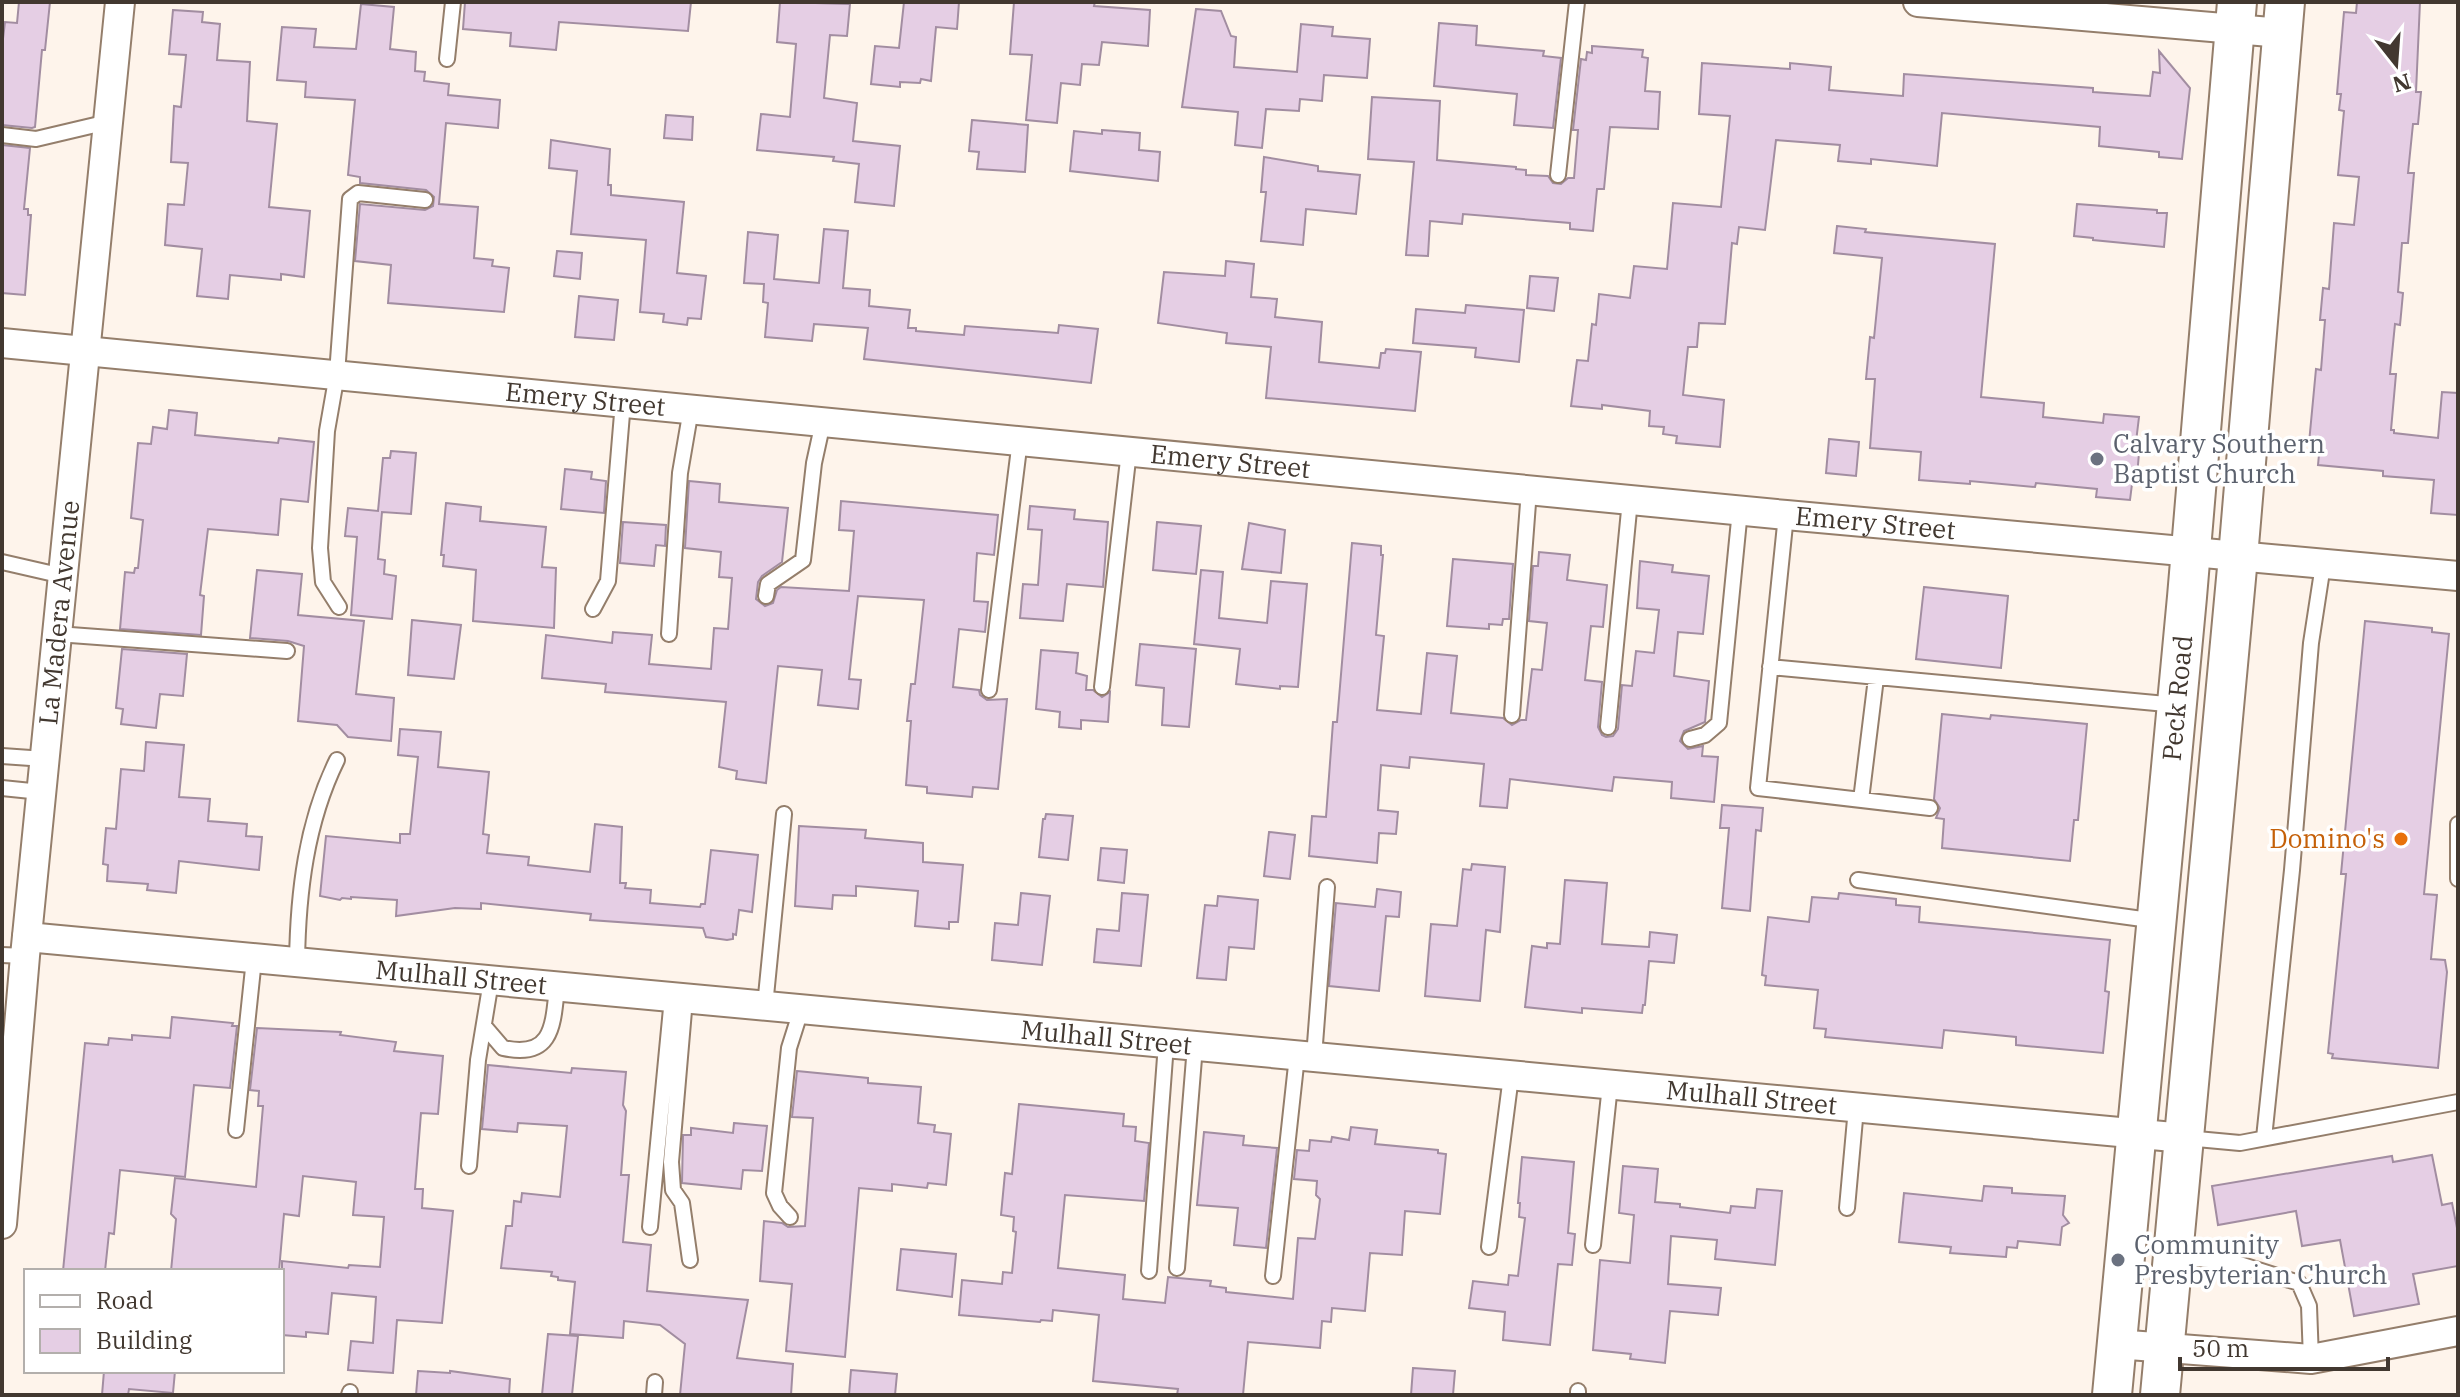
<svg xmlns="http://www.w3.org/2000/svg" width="2460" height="1397" font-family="'IBM Plex Serif',serif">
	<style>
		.building { fill: #e5cee4; stroke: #a28da1; stroke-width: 2 }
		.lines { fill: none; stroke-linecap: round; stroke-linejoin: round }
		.service-casing { stroke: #947e6b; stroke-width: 18 }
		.minor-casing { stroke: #947e6b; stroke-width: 32 }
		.secondary-casing { stroke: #947e6b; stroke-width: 42 }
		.service { stroke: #fff; stroke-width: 14 }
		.minor { stroke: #fff; stroke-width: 28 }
		.secondary { stroke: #fff; stroke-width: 38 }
		.worship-dot { fill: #6b7280; stroke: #fff; stroke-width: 3 }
		.food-dot { fill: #e8710a; stroke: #fff; stroke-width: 3 }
		.labels { text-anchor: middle; stroke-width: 7; stroke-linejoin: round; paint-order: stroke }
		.street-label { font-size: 26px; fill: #423830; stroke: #fff }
		.worship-label { font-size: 26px; fill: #5b616d; stroke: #fff; text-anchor: start }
		.food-label { font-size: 26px; fill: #c56008; stroke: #fff; text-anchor: end }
	</style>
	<rect width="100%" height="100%" fill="#fef4eb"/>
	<path class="building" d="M19 2H50L45 50H42L35 127 32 128 2 125V47L5 22 17 23Z
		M465 2H691L688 31 559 22 556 50 510 46 511 33 463 29Z
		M780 2 850 4 847 36 830 35 824 98 857 103 853 141 900 146 894 206 855 202 859 164 833 161 834 157 757 150 761 114 790 117 796 44 777 42Z
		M904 2H959L957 29 936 27 931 81 921 79 920 83 900 82V87L871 84 875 46 899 48Z
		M1014 2H1095L1094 6 1150 10 1148 46 1102 42 1099 65 1082 64 1080 85 1061 83 1057 123 1026 120 1032 55 1010 54Z
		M2357 2H2420L2416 92H2421L2418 124H2413L2408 173H2414L2408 243H2402L2398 292 2403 293 2400 325 2395 324 2390 374H2396L2391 430H2394V433L2438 438 2442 392 2458 393V515L2431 513 2434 480 2383 476V471L2318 465 2320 444 2309 443 2316 369 2321 370 2325 320H2320L2323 288 2329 289 2334 223 2354 225 2359 177 2338 175 2344 111 2339 110 2341 94H2337L2344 12 2356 13Z
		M361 4 394 7 390 49 416 52 415 71 425 72 424 81 449 84 448 95 500 100 498 128 446 123 439 204 478 207 474 258 493 260 492 266 509 268 504 312 388 303 391 265 355 261 360 204 425 210 433 206 434 197 426 190 360 183V177L348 175 355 100 305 97 306 82 277 80 282 27 316 29 314 47 356 49Z
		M1196 9 1221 11 1231 36 1236 37 1234 67 1297 72 1301 24 1333 27 1332 36 1370 39 1367 78 1324 75 1322 101 1300 99 1299 111 1266 109 1262 148 1235 145 1238 112 1182 107Z
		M173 10 203 12 202 22 220 24 217 60 250 62 247 121 277 124 269 207 310 211 304 277 281 274V280L230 275 228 299 197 296 202 249 165 245 168 204 184 205 188 163 171 162 174 106 181 107 186 55 169 54Z
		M1439 23 1477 26 1476 45 1544 51 1543 56 1561 58 1553 128 1514 125 1517 94 1434 86Z
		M1592 46 1643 50 1642 57 1648 58 1645 91 1660 92 1658 129 1610 127 1604 189H1597L1593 231 1570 229V223L1463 214 1462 224 1430 221 1428 256 1406 255 1414 162 1368 159 1372 97 1440 101 1437 160 1516 167V169L1526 170V175L1548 176 1553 183 1561 184 1568 178H1574L1578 130H1573L1581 59 1586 60 1587 52 1592 53Z
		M2159 51 2190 88 2182 159 2159 157V152L2099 146 2100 127 1942 113 1937 166 1871 159V164L1838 161 1840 145 1776 140 1765 230 1739 227 1737 244 1732 243 1725 324 1699 323 1697 347H1688L1683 395 1724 400 1720 447 1676 443 1677 436 1663 434 1664 427 1649 426 1650 411 1602 405V409L1571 406 1577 360 1588 361 1592 324 1596 325 1599 294 1630 298 1634 266 1667 269 1673 203 1721 207 1730 116 1699 114 1702 63 1790 69V63L1831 67 1829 90 1903 96 1904 74 2093 88V92L2150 96 2153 72 2160 73Z
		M666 115 693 117 692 140 664 138Z
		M972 120 1028 125 1025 172 977 169 979 152 969 151Z
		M1102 130 1140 133 1139 150 1160 152 1158 181 1070 171 1074 131 1102 134Z
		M551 140 610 149 608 185H611V195L684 202 677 273 706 276 701 319 688 318 687 325 663 322 664 314 640 312 646 240 571 234 577 171 549 168Z
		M2 145 30 148 24 209H28V215H31L25 295 2 293Z
		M1264 157 1318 166V171L1360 175 1356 214 1306 209 1303 245 1261 241 1266 192H1261Z
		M2077 204 2157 210V213H2167L2164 247 2093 240V238L2074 236Z
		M1837 226 1866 229 1865 232 1995 244 1981 397 2044 403 2043 417 2103 423 2104 414 2139 417 2136 442H2140L2137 476H2133L2130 500 2096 497 2097 489 2036 483 2035 487 1970 481V484L1919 480 1921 452 1870 448 1875 379H1866L1870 337 1874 338 1882 258 1834 253Z
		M824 229 848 231 843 288 870 290 869 306 910 310 908 328H916V331L964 335 965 326 1058 333 1059 325 1098 329 1091 383 864 359 868 328 814 324 812 341 765 337 768 303 763 302 764 284 744 283 748 232 778 235 774 279 819 283Z
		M557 251 582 253 580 279 554 276Z
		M1226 261 1254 264 1251 297 1277 299 1275 317 1322 322 1319 362 1379 368 1381 353H1385L1386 349 1421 352 1415 411 1266 398 1271 347 1226 343 1227 333 1158 323 1164 272 1225 276Z
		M1530 276 1558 278 1554 311 1527 308Z
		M579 296 618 300 614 340 575 337Z
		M1466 305 1524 310 1519 362 1475 357 1476 348 1413 343 1416 309 1465 313Z
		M169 410 197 413 195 435 278 443 279 438 314 442 308 502 281 499 278 535 208 529 200 595 204 596 201 635 120 629 125 572 134 573 135 568H138L143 520 131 518 138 443 151 444 153 427 167 429Z
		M1829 439 1859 442 1856 476 1826 473Z
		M391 451 416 453 411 514 382 512 378 559 385 560 384 574 396 576 392 619 351 615 357 537 345 536 348 508 378 511 383 458H390Z
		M565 469 592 472 591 479 606 481 604 513 561 509Z
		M689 481 720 484 719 502 788 508 782 562 762 576 758 582 756 599 765 606 773 603 777 590 781 587 849 591 854 531 839 530 841 501 998 515 994 555 977 553 974 601 988 602 985 632 959 629 953 687 979 690 980 695 987 700 1007 699 998 789 973 787 972 797 927 793V787L906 785 911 721H907L911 684H915L924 600 858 596 849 679 861 680 858 709 818 705 822 670 778 666 766 783 736 779 737 771 719 767 726 702 605 692 606 684 542 678 546 635 612 643 613 632 652 635 649 664 711 669 714 628 728 629 732 578 719 577 721 552 685 548Z
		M446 503 481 507 480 521 546 527 542 567 556 568 554 628 473 621 476 570 443 566 444 555H441Z
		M1030 506 1075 510 1074 519 1108 522 1103 587 1067 584 1063 621 1020 618 1023 584 1038 585 1042 530 1028 529Z
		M623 522 666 525 665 546 656 545 654 566 620 563Z
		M1157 522 1201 526 1196 574 1153 570Z
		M1249 523 1285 530 1281 573 1242 569Z
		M1352 543 1381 546V555H1383L1376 635 1384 636 1377 710 1421 714 1427 653 1457 656 1451 713 1503 718 1512 725 1521 720H1526L1532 669 1542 670 1547 623 1529 621 1533 566H1538L1539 552 1570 555 1567 580 1607 585 1603 627 1591 626 1585 680 1602 682 1598 727 1602 735 1606 737 1613 736 1618 729 1622 685 1632 686 1636 651 1654 653 1659 610 1637 608 1640 561 1673 565 1672 572 1709 576 1703 634 1678 632 1674 676 1709 681 1705 722 1684 731 1680 741 1688 749 1703 746 1702 756 1718 757 1714 802 1671 798 1672 782 1614 777 1612 791 1510 779 1507 808 1480 806 1484 764 1410 757 1409 768 1381 765 1378 810 1398 812 1396 834 1379 833 1377 863 1309 856 1312 816 1326 817 1333 722H1337Z
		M1453 559 1513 564 1509 619H1503L1502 625 1489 624V629L1447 626Z
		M257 570 302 574 298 615 364 621 356 694 394 698 391 741 348 737 337 725 298 721 304 646 288 641 250 638Z
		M1201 570 1223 572 1219 618 1267 623 1271 581 1307 584 1298 687 1280 686V689L1236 684 1240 649 1194 644Z
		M1924 587 2008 596 2001 668 1916 659Z
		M412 620 461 625 454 679 408 675Z
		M2365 621 2432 628V632L2449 634 2424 894 2437 895 2431 959 2445 960 2447 972 2438 1068 2332 1058 2333 1054 2328 1053 2346 874H2341Z
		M1140 644 1196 649 1189 727 1162 725 1164 688 1136 685Z
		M122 649 187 654 183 696 160 694 156 728 121 724 123 709 116 708Z
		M1041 650 1078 653 1076 673 1087 676 1086 690H1093L1102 697 1110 692 1108 722 1081 720V729L1059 727 1060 712 1036 709Z
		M1942 714 1990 719 1991 715 2087 724 2078 820H2074L2070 861 1942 848 1944 819 1936 818 1940 808 1934 799Z
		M400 729 441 732 438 767 489 772 483 834 489 835 487 853 529 857 528 865 590 872 595 824 622 827 620 883H626L625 888 651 890 650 903 700 907 701 904H705L711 850 758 855 752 912 739 910 736 935 733 934V939L727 940 706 937 703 928 590 920 591 914 481 903V909L455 908 396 916 397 900 351 897V899L342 898 340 900 320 896 326 836 400 843V834H410L418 757 398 755Z
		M146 742 184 745 179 797 210 799 208 821 247 824 246 836 262 837 259 870 179 861 176 893 147 890 148 884 107 881 108 865 103 864 106 828 116 829 121 769 144 771Z
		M1722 805 1763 808 1761 831 1756 830 1750 911 1722 908 1729 828H1720Z
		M1046 814 1073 816 1068 860 1039 857 1043 819H1045Z
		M799 826 866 830 865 838 923 843V862L963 865 958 922H949V929L915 926 918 891 856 886V896L833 895 832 909 795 906Z
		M1269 832 1295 835 1290 879 1264 876Z
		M1101 848 1127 850 1124 883 1098 880Z
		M1472 864 1505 867 1500 932 1486 930 1480 1001 1425 996 1431 924 1457 926 1463 869 1471 870Z
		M1565 880 1607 883 1602 944 1649 947 1650 932 1677 935 1674 963 1649 961 1645 1005H1643L1642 1013 1582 1008V1013L1525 1007 1532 946 1547 948V943L1560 944Z
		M1377 889 1401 892 1399 917 1386 916 1379 991 1329 986 1336 903 1375 907Z
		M1021 893 1050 896 1042 965 992 960 995 923 1018 925Z
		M1122 893 1148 895 1141 966 1094 962 1097 929 1119 931Z
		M1839 893 1896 899V905L1920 907 1919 922 2110 940 2105 991 2109 992 2103 1053 2016 1045V1037L1944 1030 1942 1048 1825 1037 1826 1029 1814 1028 1818 990 1765 985 1766 976 1762 975 1768 917 1809 922 1812 897 1838 899Z
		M1218 896 1258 900 1254 949 1229 947 1226 980 1197 978 1205 905 1217 906Z
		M172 1017 233 1023 232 1026H237L230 1088 194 1085 185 1177 120 1170 114 1234 109 1233 105 1271H63L85 1043 108 1045 109 1038 132 1040V1035L170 1038Z
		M257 1028 341 1032 340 1035 396 1042 394 1051 443 1056 438 1114 421 1113 415 1189H423L422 1208 453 1211 442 1323 397 1320 393 1373 348 1370 351 1341 373 1343 376 1297 332 1293 328 1334 306 1332V1337L282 1335V1261L348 1268 349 1265 380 1267 384 1217 353 1215 356 1182 303 1176 299 1216 284 1214 279 1271H171L176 1219 171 1214 175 1178 256 1187 263 1106H258L259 1091 250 1090Z
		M488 1065 571 1073 572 1068 626 1072 623 1105 626 1111 621 1175H629L623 1242 651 1245 647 1291 748 1300 737 1358 793 1364 791 1395H680L685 1344 660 1325 624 1321 623 1338 570 1334 575 1282 558 1280V1277L551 1276 552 1272 501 1268 506 1226H512L514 1201 521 1202 522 1193 560 1197 567 1126 518 1123 517 1132 482 1129Z
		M797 1071 868 1078V1083L921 1087 918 1123 935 1125 934 1132 951 1134 946 1185 928 1183 927 1188 892 1184V1191L859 1188 845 1357 786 1351 792 1284 760 1281 764 1221 782 1223 788 1227 805 1226 813 1118 792 1117Z
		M1019 1104 1124 1114 1123 1126 1136 1127 1135 1141 1149 1143 1144 1201 1065 1195 1058 1268 1125 1275 1123 1299 1165 1303 1168 1277 1211 1281 1210 1286 1226 1288V1292L1293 1299 1298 1238 1315 1239 1320 1199 1316 1195 1317 1181 1294 1179 1297 1150 1309 1151 1310 1140 1331 1142 1332 1137 1349 1140 1351 1127 1377 1130 1375 1144 1438 1150V1153L1446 1154 1440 1214 1405 1211 1402 1255 1370 1253 1365 1311 1332 1308 1331 1322 1322 1321 1320 1348 1248 1342 1243 1395H1177L1178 1389 1093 1381 1099 1315 1053 1310 1052 1321 1041 1320 1040 1322 959 1315 962 1280 1002 1284 1003 1272 1012 1273 1016 1232 1013 1231 1014 1217 1001 1215 1005 1173 1012 1174Z
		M734 1123 767 1126 762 1171 743 1170 741 1189 682 1183 683 1135H691V1128L733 1133Z
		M1204 1132 1244 1136 1243 1145 1277 1148 1266 1248 1234 1245 1238 1208 1197 1205Z
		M2432 1155 2442 1205 2452 1203 2458 1233V1266L2413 1274 2419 1304 2354 1316 2340 1240 2302 1246 2296 1211 2218 1225 2212 1186 2392 1156 2393 1162Z
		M1522 1157 1574 1162 1568 1233 1575 1234 1572 1265 1558 1264 1550 1345 1503 1340 1505 1312 1469 1308 1473 1281 1508 1285 1509 1275 1518 1276 1525 1218 1519 1217 1520 1203H1518Z
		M1623 1166 1658 1169 1655 1202 1680 1204V1207L1730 1213 1731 1206 1755 1208 1757 1189 1782 1191 1775 1265 1715 1259 1717 1240 1671 1236 1668 1284 1721 1288 1718 1315 1670 1311 1665 1363 1630 1359 1631 1354 1593 1350 1600 1260 1630 1263 1634 1215 1619 1213Z
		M1984 1186 2012 1188V1193L2065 1196 2063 1215 2069 1223 2062 1227 2060 1245 2018 1241 2017 1248 2007 1247 2006 1257 1950 1253 1951 1247 1899 1242 1904 1193 1982 1201Z
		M901 1249 956 1254 952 1297 897 1290Z
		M548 1334 578 1336 572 1395H542Z
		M1413 1368 1455 1371 1453 1395H1411Z
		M851 1370 897 1374 895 1395H849Z
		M104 1371H175L173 1393 129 1389 128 1395H102Z
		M418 1371 450 1373V1371L510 1379 509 1395H416Z"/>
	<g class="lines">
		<g class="service-casing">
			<path id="service" d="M447 59 453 2
				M2 135 36 139 108 122
				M1558 175 1577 2
				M1786 515 1758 788 1930 808
				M2 562 63 576
				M766 596 768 584 803 560 814 463 823 422
				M339 607 323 582 320 548 327 431 337 374 350 199 358 193 425 200
				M593 609 608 581 623 402
				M57 634 287 651
				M669 634 680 473 691 409
				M1770 667 2177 705
				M1102 687 1129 451
				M989 690 1020 440
				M1512 715 1529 490
				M1608 727 1630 500
				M1690 739 1705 735 1719 723 1740 510
				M2 756 45 759
				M2 788 41 792
				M1861 800 1876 678
				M2458 824V879
				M1858 880 2157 921
				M2 955 25 956
				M297 962C298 893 306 823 337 760
				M685 999 671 1162 673 1190 682 1203 690 1260
				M765 1006 784 814
				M485 1027 503 1048C553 1059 553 1025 557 987
				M1314 1057 1327 887
				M236 1130 254 959
				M2186 1138 2240 1143 2458 1102
				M2264 1138 2292 870 2311 643 2323 565
				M469 1166 478 1060 491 981
				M1847 1208 1856 1108
				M790 1217 780 1206 774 1193 789 1048 801 1010
				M650 1227 672 998
				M1593 1245 1610 1085
				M1489 1247 1511 1076
				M2173 1257 2233 1262 2299 1283 2309 1306 2311 1359
				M1177 1268 1195 1046
				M1149 1271 1166 1044
				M1273 1276 1297 1056
				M349 1395 350 1392
				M654 1395 655 1382
				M1578 1395V1391"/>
		</g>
		<g class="minor-casing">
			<g id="minor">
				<path d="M1918 2 2282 33"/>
				<path id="s1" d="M2 343 1786 515 2458 576"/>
				<path id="s2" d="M27 937 2184 1138"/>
				<path id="s3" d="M2 1224 25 956 120 2"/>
				<path d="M2116 1344 2311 1359 2458 1331"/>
			</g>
		</g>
		<g class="secondary-casing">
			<g id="secondary">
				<path id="s4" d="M2112 1395 2187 597 2237 2"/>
				<path d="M2160 1395 2238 557 2285 2"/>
			</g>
		</g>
		<use href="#service" class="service"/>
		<use href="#minor" class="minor"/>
		<use href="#secondary" class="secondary"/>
	</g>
	<g class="worship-dot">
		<circle cx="2097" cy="459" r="8"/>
		<circle cx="2118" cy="1260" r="8"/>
	</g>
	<circle class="food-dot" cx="2401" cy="839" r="8"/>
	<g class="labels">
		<g class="street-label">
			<text dy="9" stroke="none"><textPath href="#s1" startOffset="586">Emery Street</textPath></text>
			<text dy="9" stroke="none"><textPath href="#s1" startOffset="1234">Emery Street</textPath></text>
			<text dy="9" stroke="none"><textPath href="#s1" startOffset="1882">Emery Street</textPath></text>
			<text dy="9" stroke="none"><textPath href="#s3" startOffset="614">La Madera Avenue</textPath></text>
			<text dy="9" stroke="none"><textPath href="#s4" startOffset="700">Peck Road</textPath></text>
			<text dy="9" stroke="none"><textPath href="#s2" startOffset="436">Mulhall Street</textPath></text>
			<text dy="9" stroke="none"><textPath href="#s2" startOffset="1084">Mulhall Street</textPath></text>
			<text dy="9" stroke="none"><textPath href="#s2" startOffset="1732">Mulhall Street</textPath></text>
		</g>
		<g class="worship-label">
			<text x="2113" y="453">Calvary Southern<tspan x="2113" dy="30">Baptist Church</tspan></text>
			<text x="2134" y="1254">Community<tspan x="2134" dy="30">Presbyterian Church</tspan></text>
		</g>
		<g class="food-label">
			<text x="2385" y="848">Domino's</text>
		</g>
	</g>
	<rect width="2460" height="1397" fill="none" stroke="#423830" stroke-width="8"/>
	<rect x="24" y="1269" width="260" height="104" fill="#ffffff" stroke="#b3afac" stroke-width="2"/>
	<rect x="40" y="1295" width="40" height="12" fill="#ffffff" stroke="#b3afac" stroke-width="2"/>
	<text x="96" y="1309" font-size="24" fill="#423830">Road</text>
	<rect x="40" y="1329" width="40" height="24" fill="#e5cee4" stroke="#b3afac" stroke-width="2"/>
	<text x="96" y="1349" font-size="24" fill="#423830">Building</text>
	<g transform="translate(2396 64) rotate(163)" stroke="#ffffff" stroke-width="6" paint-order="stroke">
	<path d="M0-6L14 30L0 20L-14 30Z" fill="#423830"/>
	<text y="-12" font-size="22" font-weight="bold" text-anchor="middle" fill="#423830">N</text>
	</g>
	<path d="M2180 1357v12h208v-12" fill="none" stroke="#423830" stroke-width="4"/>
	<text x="2192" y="1357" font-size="24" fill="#423830" stroke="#ffffff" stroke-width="6" paint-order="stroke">50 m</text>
</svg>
